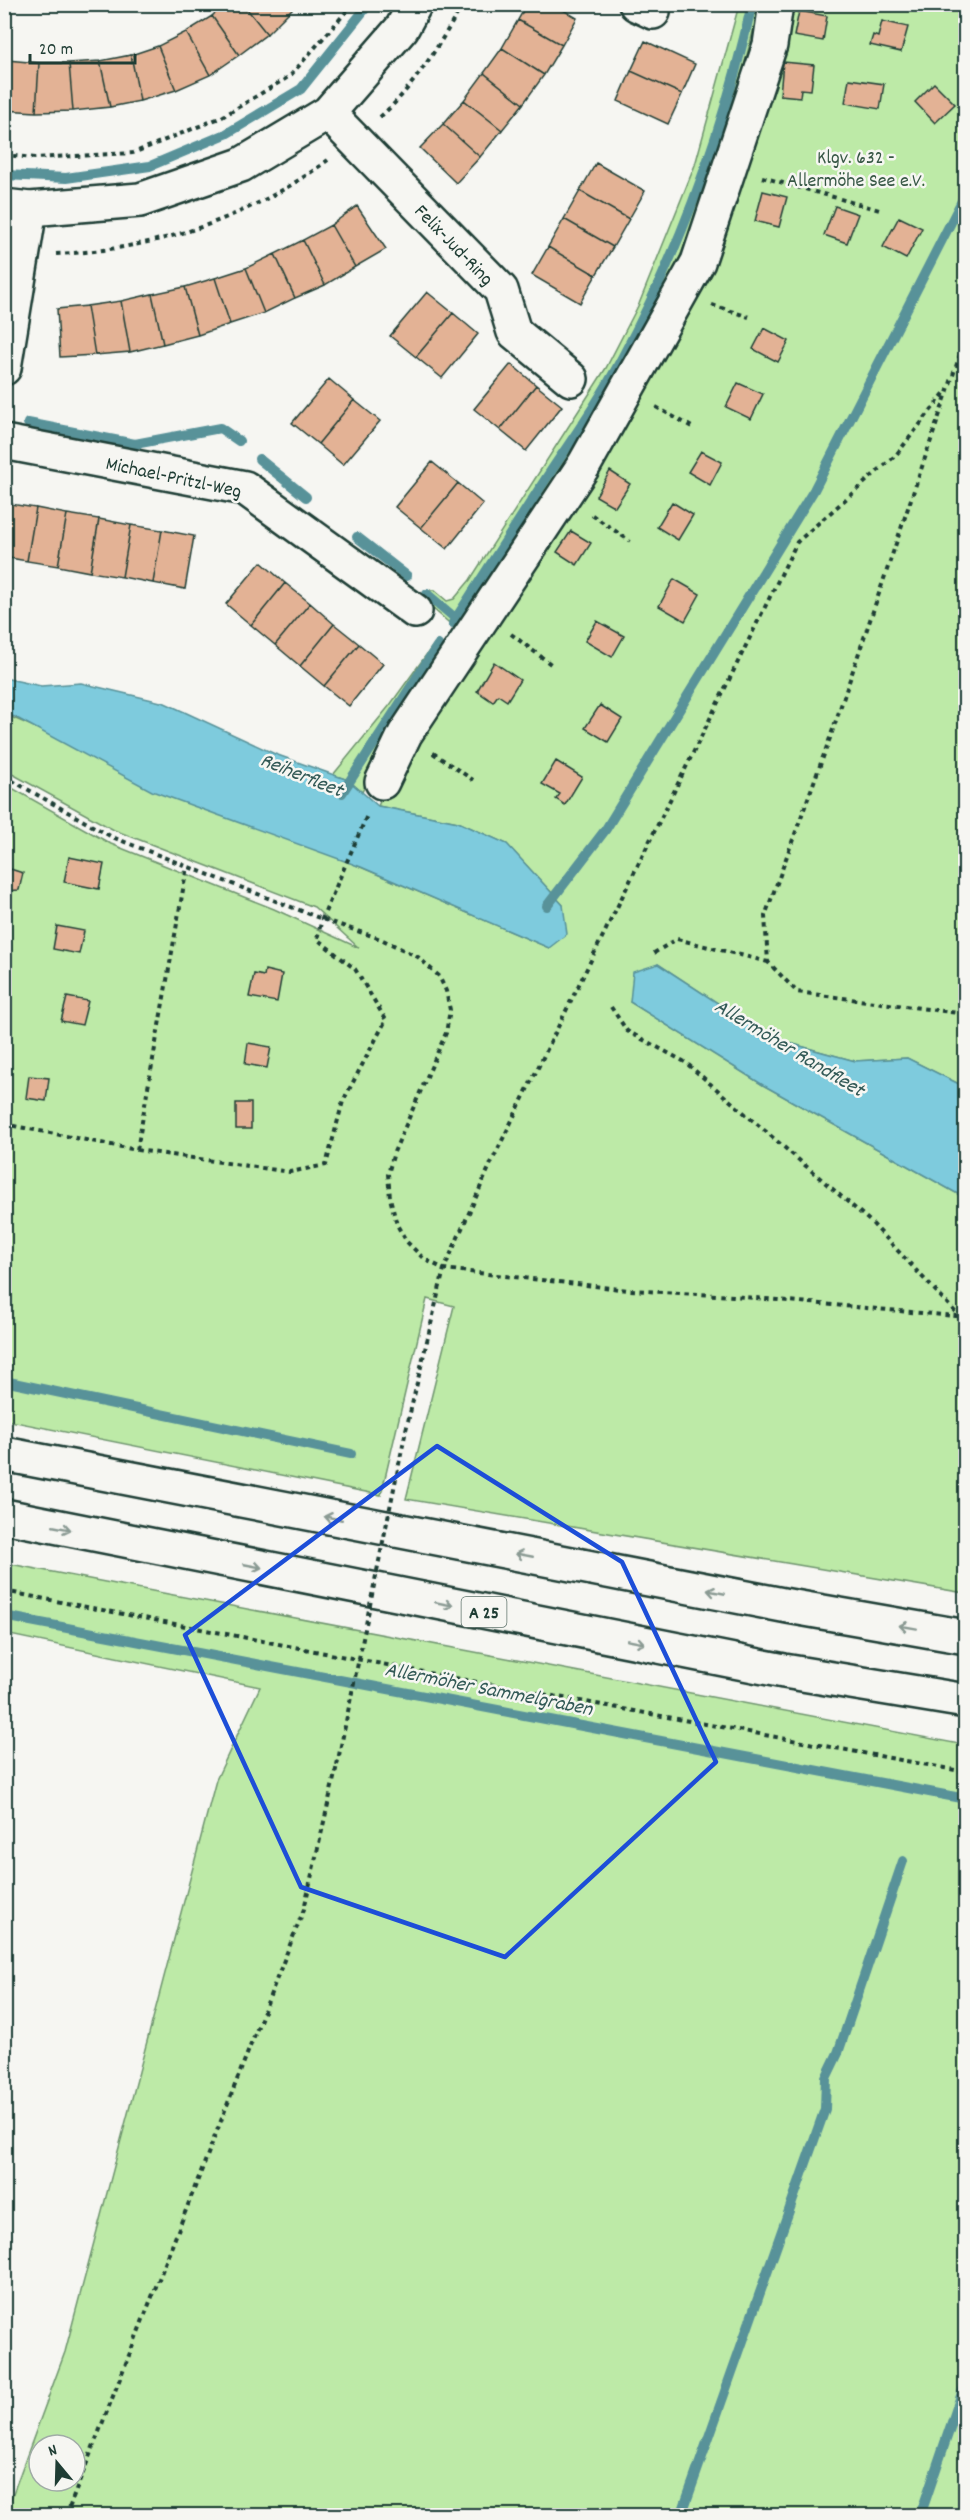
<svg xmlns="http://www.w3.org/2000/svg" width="970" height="2520" font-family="Dekko,sans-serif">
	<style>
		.green { fill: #bdeaa7; stroke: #6e946e; stroke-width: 1.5; fill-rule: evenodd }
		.water { fill: #7ecbdd; stroke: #589299; stroke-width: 1.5 }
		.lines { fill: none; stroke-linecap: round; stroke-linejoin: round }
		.stream { stroke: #589299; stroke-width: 10 }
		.building { fill: #e3b295; stroke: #1f3d34; stroke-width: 1.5 }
		.minor-casing { stroke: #1f3d34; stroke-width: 38 }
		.highway-casing { stroke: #1f3d34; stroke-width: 38 }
		.path { stroke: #1f3d34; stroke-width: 4; stroke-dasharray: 4.5 4.5; stroke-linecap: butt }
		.minor { stroke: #f6f6f2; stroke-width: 33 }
		.highway { stroke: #f6f6f2; stroke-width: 33 }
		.path-bridge { stroke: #1f3d34; stroke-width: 4; stroke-dasharray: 4.5 4.5; stroke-linecap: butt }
		.oneway { stroke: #8a9a93 }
		.marked { fill: none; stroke: #1d4ed8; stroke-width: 4.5; stroke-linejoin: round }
		.labels { text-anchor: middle; stroke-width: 5; stroke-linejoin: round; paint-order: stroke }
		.shield { fill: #f6f6f2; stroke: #60746d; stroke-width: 1.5 }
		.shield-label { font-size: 18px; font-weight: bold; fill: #1f3d34 }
		.park-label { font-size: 20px; fill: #375745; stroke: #f6f6f2 }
		.street-label { font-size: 20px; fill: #1f3d34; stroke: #f6f6f2 }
		.water-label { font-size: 21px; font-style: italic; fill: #325956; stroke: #f6f6f2 }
	</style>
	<rect width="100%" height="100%" fill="#f6f6f2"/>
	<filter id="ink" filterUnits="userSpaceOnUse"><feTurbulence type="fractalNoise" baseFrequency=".0167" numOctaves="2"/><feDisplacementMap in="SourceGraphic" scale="12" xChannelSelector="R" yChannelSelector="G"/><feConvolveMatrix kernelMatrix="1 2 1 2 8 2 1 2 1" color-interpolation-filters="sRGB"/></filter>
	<g filter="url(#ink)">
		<path class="green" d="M739 5H760L723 147 675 270 599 417 460 627 455 628 423 600 422 595 429 590H434L447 601 454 599 470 580 606 368 639 304 695 165Z
			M787 5H965V1087L907 1058 855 1061 771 1038 658 964 630 1002 763 1085 965 1198V1593L406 1499 454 1306 427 1299 381 1495 5 1420V784L111 844 274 909 359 948 314 907 114 830 5 770 4 714 549 948 563 905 507 844 458 822 378 806 394 770 709 265Z
			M434 644 445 649 378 758 362 792 348 780 333 775 390 705Z
			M5 1563 965 1745V2515H5L65 2352 216 1780 260 1687 5 1634ZM39 2445H75V2481H39Z"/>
		<path class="water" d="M4 678 41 686 81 683 165 703 275 754 348 780 378 806 458 822 507 844 563 905 567 934 549 948 361 867 152 791 15 717 5 714Z
			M658 964 771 1038 855 1061 907 1058 965 1087V1198L763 1085 630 1002 633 972Z"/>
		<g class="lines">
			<path class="stream" d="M5 175 66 178 150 166 226 134 301 89 369 4
				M28 423 135 444 220 428 239 441
				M259 459 306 497
				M357 537 407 576
				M427 594 455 618
				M453 623C484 575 515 526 547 477 573 438 600 400 622 358 682 246 724 128 752 4
				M342 793 438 645
				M547 906 606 829 814 490 966 193
				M4 1381 351 1454
				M4 1616 966 1799
				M681 2516 825 2109 826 2078 838 2053 903 1861
				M920 2516 966 2381"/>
		</g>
		<path class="building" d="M226 4H243L267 34 239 55 212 16Z
			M243 4H289L293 8 267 34Z
			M527 4H553L577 18 562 45 518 20Z
			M799 11 827 16 823 41 794 36Z
			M212 16 239 55 210 75 186 32Z
			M518 20 562 45 544 75 502 48Z
			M882 21 908 27 901 52 870 45 873 35 878 37Z
			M186 32 210 75 176 90 158 46Z
			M645 41 695 64 682 94 631 71Z
			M158 46 176 90 140 101 131 55Z
			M502 48 544 75 523 104 484 73Z
			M131 55 140 101 110 107 100 61Z
			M7 60 39 63 36 112 4 110Z
			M100 61 110 107 73 111 69 63Z
			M783 62 814 65 811 90 801 89 800 97 780 95Z
			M39 63H69L73 111 36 112Z
			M631 71 682 94 668 124 618 101Z
			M484 73 523 104 502 130 464 100Z
			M849 79 884 84 880 109 845 103Z
			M934 83 955 104 935 123 915 102Z
			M464 100 502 130 480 157 443 124Z
			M443 124 480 157 456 183 420 148Z
			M596 163 645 191 629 219 580 191Z
			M580 191 629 219 613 247 564 219Z
			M763 191 787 197 779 227 755 221Z
			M357 206 386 249 355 267 331 225Z
			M835 206 858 214 847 243 824 235Z
			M899 217 922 228 906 259 883 247Z
			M564 219 613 247 596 275 548 247Z
			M331 225 355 267 325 285 303 240Z
			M303 240 325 285 295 298 275 254Z
			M548 247 596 275 580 303 532 275Z
			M275 254 295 298 264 313 246 268Z
			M246 268 264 313 230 324 215 278Z
			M215 278 230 324 198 335 185 287Z
			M185 287 198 335 163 344 152 294Z
			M427 292 453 313 416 357 390 336Z
			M152 294 163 344 130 352 121 301Z
			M121 301 130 352 95 355 87 306Z
			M87 306 95 355 60 357 57 309Z
			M453 313 478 334 442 378 416 357Z
			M764 328 789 341 778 362 753 349Z
			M511 364 536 385 500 430 474 409Z
			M329 379 354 400 318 444 292 423Z
			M738 383 763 394 751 419 726 407Z
			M536 385 562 406 526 451 500 430Z
			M354 400 380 421 343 465 318 444Z
			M701 451 722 462 710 485 688 472Z
			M432 462 458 483 421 528 395 507Z
			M610 471 630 484 615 507 596 496Z
			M458 483 483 504 447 549 421 528Z
			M672 502 693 515 678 540 657 527Z
			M4 503 36 508 27 561 4 557Z
			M36 508 67 514 58 566 27 561Z
			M67 514 99 519 90 572 58 566Z
			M99 519 131 525 122 577 90 572Z
			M131 525 162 530 153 583 122 577Z
			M162 530 194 536 185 589 153 583Z
			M571 531 591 543 577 565 557 552Z
			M261 562 285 583 251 625 226 604Z
			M674 579 700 594 685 621 659 606Z
			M285 583 310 603 275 645 251 625Z
			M310 603 334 624 300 666 275 645Z
			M597 621 624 636 612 657 585 641Z
			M334 624 359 644 324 686 300 666Z
			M359 644 383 664 349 706 324 686Z
			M494 662 520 680 507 701 498 695 493 702 477 691Z
			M600 705 622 719 608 742 585 728Z
			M556 761 582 777 565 805 556 799 560 794 542 784Z
			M69 857 104 864 99 889 64 882Z
			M4 867 23 873 19 890 4 891Z
			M57 926 84 931 79 954 53 949Z
			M265 970 282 974 277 1002 249 997 254 974 264 976Z
			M67 997 88 1001 82 1025 61 1021Z
			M248 1043 271 1047 267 1068 245 1064Z
			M29 1076 49 1078 46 1101 26 1098Z
			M236 1103H251V1129H236Z"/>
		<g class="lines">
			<g class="minor-casing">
				<path id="minor" d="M636 4 653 12
					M328 113 501 290 514 332 571 379
					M4 206 30 209 140 200 241 165 328 113 402 28 415 4
					M4 368 30 209
					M4 442 245 488 415 611
					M382 782 405 734 584 465 698 262 770 45 776 4"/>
			</g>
			<g class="highway-casing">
				<path id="highway" d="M4 1454 788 1606 966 1637
					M4 1516 784 1671 966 1701"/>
			</g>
			<path class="path" d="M380 117C415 86 439 45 463 4
				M4 155 35 158 133 153 222 117 290 76 353 4
				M762 177 883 211
				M56 254C154 250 249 219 328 160
				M712 305 749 317
				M966 337 830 738 765 916 768 962 797 992 966 1014
				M656 407 692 427
				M592 515 630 541
				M511 634 552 665
				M433 753 473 780
				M4 776 112 837 322 919 381 939 418 957 439 976 446 991 450 1010 446 1033 394 1152 388 1174 390 1198 397 1225 407 1242 424 1259 444 1269 629 1290 733 1296 966 1317
				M654 953 677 939 768 962
				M611 1007 627 1031 685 1062 871 1222 958 1315
				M4 1124 137 1150 290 1172 326 1165 343 1101 386 1020 355 969 317 939 322 919 368 813
				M137 1150 187 867
				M406 1430 444 1269 492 1161 797 542 896 455 946 391
				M4 1591 439 1675 966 1772
				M66 2516 304 1909 337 1765"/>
			<use href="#minor" class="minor"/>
			<use href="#highway" class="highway"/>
			<path class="path-bridge" d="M337 1765 406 1430"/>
		</g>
		<defs><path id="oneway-shaft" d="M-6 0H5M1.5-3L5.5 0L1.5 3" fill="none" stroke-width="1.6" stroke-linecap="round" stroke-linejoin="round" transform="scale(1.5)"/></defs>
		<g class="oneway">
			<use href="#oneway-shaft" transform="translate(333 1518) rotate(-169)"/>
			<use href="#oneway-shaft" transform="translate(62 1528) rotate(11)"/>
			<use href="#oneway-shaft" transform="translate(524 1555) rotate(-169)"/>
			<use href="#oneway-shaft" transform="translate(253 1566) rotate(11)"/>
			<use href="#oneway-shaft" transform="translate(716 1592) rotate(-169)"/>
			<use href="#oneway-shaft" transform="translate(444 1604) rotate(11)"/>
			<use href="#oneway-shaft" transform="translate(908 1627) rotate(-170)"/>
			<use href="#oneway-shaft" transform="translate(636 1642) rotate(11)"/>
		</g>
	</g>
	<path class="marked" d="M437 1446 622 1562 716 1762 505 1957 301 1887 185 1635Z"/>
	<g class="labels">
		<rect class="shield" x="461.5" y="1597" width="45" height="30" rx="4.5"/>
		<g class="shield-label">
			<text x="484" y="1618">A 25</text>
		</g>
		<g class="park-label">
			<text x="856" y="163">Klgv. 632 -<tspan x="856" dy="23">Allermöhe See e.V.</tspan></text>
		</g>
		<g class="street-label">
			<text transform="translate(455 244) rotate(46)" y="7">Felix-Jud-Ring</text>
			<text transform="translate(174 476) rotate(12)" y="7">Michael-Pritzl-Weg</text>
		</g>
		<g class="water-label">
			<text transform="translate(302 774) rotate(22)" y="7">Reiherfleet</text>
			<text transform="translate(790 1047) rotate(31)" y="7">Allermöher Randfleet</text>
			<text transform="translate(489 1688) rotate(11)" y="7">Allermöher Sammelgraben</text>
		</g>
	</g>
	<rect width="970" height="2520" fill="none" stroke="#f6f6f2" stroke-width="24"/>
	<rect x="12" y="12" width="946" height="2496" fill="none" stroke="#1f3d34" stroke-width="2" filter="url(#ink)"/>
	<g transform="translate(57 2463) rotate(341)"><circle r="28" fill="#f6f6f2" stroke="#a0aca6" stroke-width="1.5"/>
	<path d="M0-4.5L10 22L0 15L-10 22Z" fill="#1f3d34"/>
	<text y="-9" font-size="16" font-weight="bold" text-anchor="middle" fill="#1f3d34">N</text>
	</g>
	<path d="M30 54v9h105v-9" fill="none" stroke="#1f3d34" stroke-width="3"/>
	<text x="39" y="54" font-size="18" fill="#1f3d34" stroke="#f6f6f2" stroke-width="4.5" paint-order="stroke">20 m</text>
</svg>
